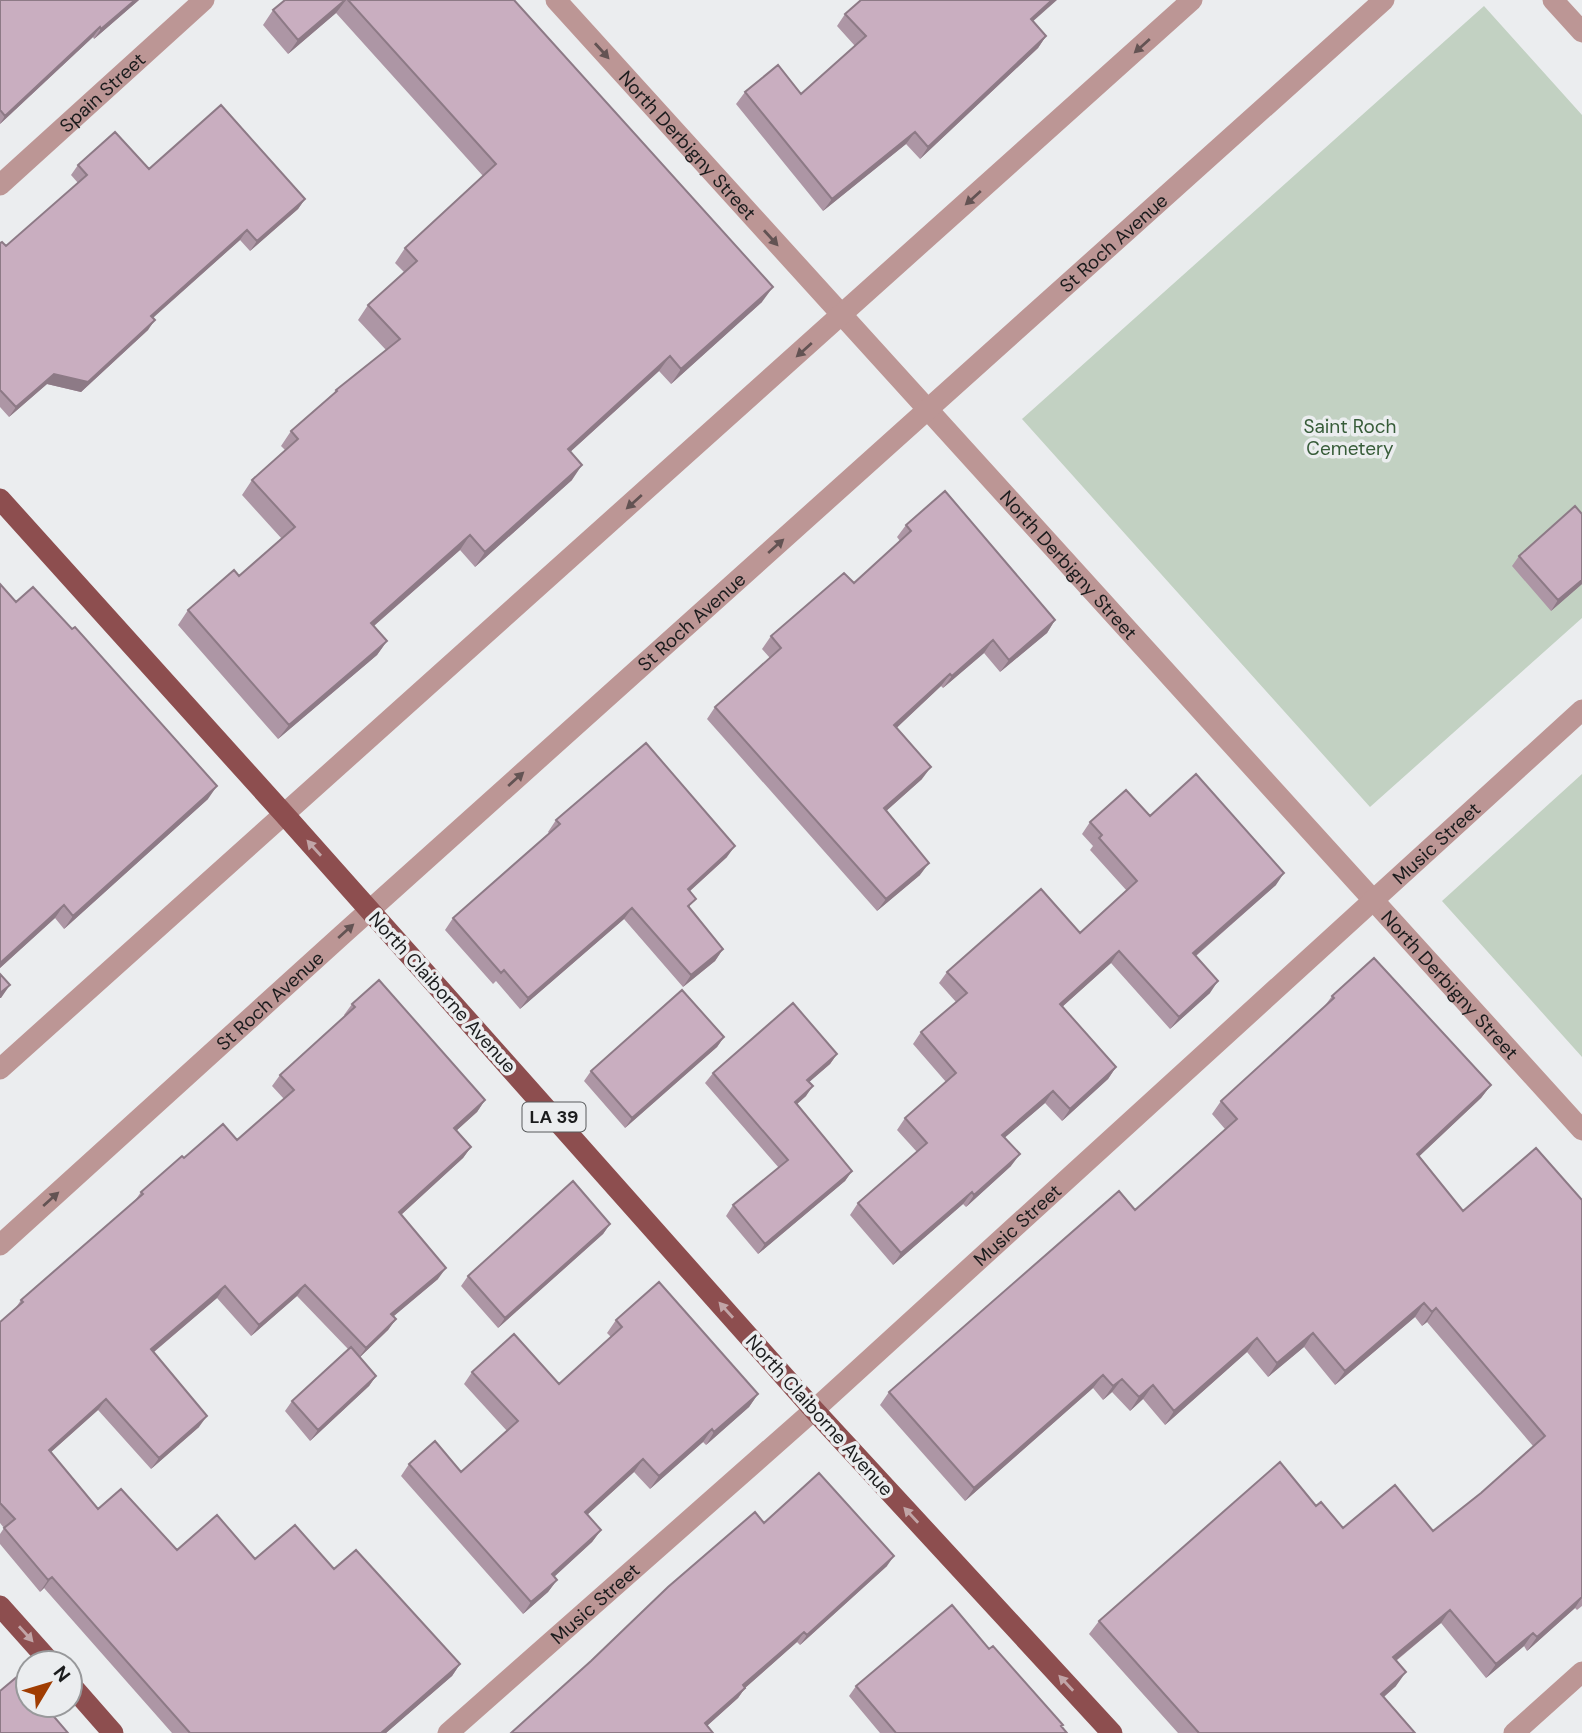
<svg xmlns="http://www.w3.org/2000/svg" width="1582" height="1733" font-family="'DM Sans',sans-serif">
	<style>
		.green { fill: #c2d1c2 }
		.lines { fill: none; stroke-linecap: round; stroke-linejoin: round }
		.street { stroke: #bc9695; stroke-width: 21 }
		.primary { stroke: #8d4e4f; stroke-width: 21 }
		.wall { fill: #ad96a5 }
		.shaded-wall { fill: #8d7a86 }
		.building { fill: #c9aec0; stroke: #8d7a86; stroke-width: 2 }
		.oneway { fill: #635353 }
		.oneway2 { fill: #c1a5a7 }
		.labels { text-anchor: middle; stroke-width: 7; stroke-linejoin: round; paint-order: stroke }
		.shield { fill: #ebedef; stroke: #595b5c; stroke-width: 2 }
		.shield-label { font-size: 18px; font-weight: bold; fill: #1b1c1d }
		.street-label { font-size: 19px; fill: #1b1c1d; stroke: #ebedef }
		.park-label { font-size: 19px; fill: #375c39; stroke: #ebedef }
	</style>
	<rect width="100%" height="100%" fill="#ebedef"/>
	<path class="green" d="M1484 6 1582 115V618L1370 807 1022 419Z
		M1582 774V1057L1442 901Z"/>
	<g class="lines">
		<g class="street">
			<path id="s1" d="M556 0 1582 1130"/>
			<path d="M1553 0 1582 32"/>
			<path id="s2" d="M0 185 204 0"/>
			<path d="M0 1069 1192 0"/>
			<path id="s3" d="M0 1245 342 935 1384 0"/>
			<path id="s4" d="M448 1733 814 1410 1582 710"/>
			<path d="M1514 1733 1582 1672"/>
		</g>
		<path class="primary" d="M0 499 284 814 814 1410 1112 1733
			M0 1606 51 1663
			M70 1684 113 1733"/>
	</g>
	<path class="wall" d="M0 0H139L94 39 93 37 0 124Z
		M285 0H514L762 302 671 384 659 371 570 452 572 480 475 567 460 550 374 626 387 641 377 655 278 739 178 625 188 610 239 576 282 539 242 495 252 480 285 450 281 446 291 431 332 396 336 390 386 350 358 320 368 305 404 272 395 263 405 248 483 176 336 13 288 54 263 25 273 10Z
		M845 14 1033 21 1046 36 1038 48 920 159 906 144 823 211 736 104 745 92 801 94 855 46 837 26Z
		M78 165 149 169 305 199 298 209 250 251 240 240 152 318 148 330 81 392 47 384 9 417 0 407V243L6 246 78 183 71 175Z
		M1582 514V584L1551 611 1512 566 1519 556Z
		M906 525 1055 620 1047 633 1000 672 984 653 943 688 941 686 896 728 922 779 886 811 920 875 877 911 707 719 715 707 770 658 762 649 771 636 854 583 900 541 897 537Z
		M0 584 16 602 208 799 64 929 55 918 0 968Z
		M1150 816 1276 885 1196 956 1210 993 1170 1029 1111 963 1062 1007 1116 1067 1108 1079 1062 1121 1045 1103 1005 1137 1011 1166 966 1207 963 1204 893 1265 850 1215 858 1203 917 1152 897 1130 905 1118 946 1082 913 1044 921 1032 956 1002 939 983 947 972 1080 933 1127 891 1090 850 1093 846 1082 834 1090 822Z
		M556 820 727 857 690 891V908L723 949 715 961 683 987 624 919 520 1009 496 981 493 984 445 930 453 918 549 833 548 832Z
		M1332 996 1491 1085 1481 1098 1419 1156 1463 1211 1582 1200V1606L1577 1610 1575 1608 1527 1651 1524 1646 1486 1678 1441 1623 1396 1661V1686L1384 1697 1415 1733H1178L1089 1634 1099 1621 1316 1506 1343 1528 1433 1531 1481 1493 1533 1446 1427 1322 1422 1326 1415 1317 1335 1385 1304 1347 1268 1377 1247 1352 1165 1425 1143 1399 1130 1411 1112 1392 1103 1400 1093 1388 965 1501 880 1405 889 1392 1135 1210 1225 1129 1212 1114 1221 1101 1324 1007Z
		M352 1004 485 1100 477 1112 456 1131 471 1147 463 1158 401 1215 438 1279 394 1316 396 1319 388 1330 360 1357 376 1376 369 1386 310 1441 285 1411 292 1401 348 1349 297 1296 251 1336 217 1298 154 1352 199 1427 151 1469 98 1410 51 1452 98 1509 177 1550 334 1569 460 1664 452 1676 386 1733H172L44 1588 40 1592 0 1544V1534L4 1528 0 1523V1322L15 1309 21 1300 134 1202 141 1192 184 1158 237 1140 284 1099 272 1086 280 1075 345 1016 344 1015Z
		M724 1037 717 1047 625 1128 584 1081 591 1071Z
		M837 1054 830 1064 809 1082 806 1096 797 1104 852 1171 845 1181 758 1254 726 1216 733 1205 779 1168 705 1083 713 1073Z
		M610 1224 603 1234 498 1328 461 1286 468 1276Z
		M616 1320 758 1394 749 1407 706 1445 703 1442 650 1489 634 1472 587 1515 601 1530 592 1542 554 1577 557 1580 548 1592 523 1614 401 1476 409 1464 461 1472 507 1431 464 1384 472 1372 559 1384 611 1337 607 1333Z
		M764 1523 887 1566 800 1645 797 1642 745 1688 738 1698 707 1726 511 1733Z
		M989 1649 1067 1733H880L849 1696 856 1686Z"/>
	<path class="shaded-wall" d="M135 0H139L94 39 101 29Z
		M346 0 336 13 288 54 298 40Z
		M1052 0H1057L1022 31 1031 19Z
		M100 27 93 37 0 124 5 116Z
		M1046 36 1038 48 920 159 928 147Z
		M915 132 906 144 823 211 832 199Z
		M305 199 298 209 250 251 257 241Z
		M247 230 240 240 144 326 151 316Z
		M773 287 762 302 671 384 681 369Z
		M155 320 148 330 81 392 47 384 9 417 16 407 54 374Z
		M670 356 659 371 557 464 568 449Z
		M582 465 572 480 475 567 485 552Z
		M470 535 460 550 360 638 371 623Z
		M1582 580V584L1551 611 1558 600Z
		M1055 620 1047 633 1000 672 1009 660Z
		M993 640 984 653 943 688 952 676Z
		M387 641 377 655 278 739 289 725Z
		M950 674 941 686 886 738 894 725Z
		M931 767 922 779 875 821 884 808Z
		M217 786 208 799 64 929 73 916Z
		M735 846 727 857 680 900 688 889Z
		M929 863 920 875 877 911 886 899Z
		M1284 873 1276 885 1185 965 1193 953Z
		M64 905 55 918 0 968V963Z
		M632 908 624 919 520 1009 528 998Z
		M723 949 715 961 683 987 691 975Z
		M1119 951 1111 963 1052 1016 1060 1004Z
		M1218 981 1210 993 1170 1029 1179 1017Z
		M10 985 1 998H0V993Z
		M724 1037 717 1047 625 1128 632 1118Z
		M837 1054 830 1064 800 1090 807 1080Z
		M1116 1067 1108 1079 1062 1121 1070 1109Z
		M1491 1085 1481 1098 1408 1167 1417 1154Z
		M813 1086 806 1096 788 1112 795 1102Z
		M1053 1091 1045 1103 994 1147 1002 1135Z
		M485 1100 477 1112 446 1140 454 1128Z
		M471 1147 463 1158 391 1224 399 1212Z
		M1020 1154 1011 1166 966 1207 974 1195Z
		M852 1171 845 1181 758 1254 765 1244Z
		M972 1192 963 1204 893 1265 901 1253Z
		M610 1224 603 1234 498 1328 505 1318Z
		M446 1268 438 1279 383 1325 391 1314Z
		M305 1285 297 1296 251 1336 259 1325Z
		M225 1286 217 1298 143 1361 151 1349Z
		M1424 1303 1415 1317 1335 1385 1345 1371Z
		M1436 1308 1427 1322 1422 1326 1432 1312Z
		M396 1319 388 1330 358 1359 366 1348Z
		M1313 1333 1304 1347 1268 1377 1277 1363Z
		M1257 1338 1247 1352 1165 1425 1174 1411Z
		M1103 1375 1093 1388 965 1501 974 1488Z
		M376 1376 369 1386 310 1441 318 1430Z
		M1122 1379 1112 1392 1103 1400 1113 1386Z
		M1153 1385 1143 1399 1130 1411 1139 1397Z
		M758 1394 749 1407 706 1445 714 1432Z
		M106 1399 98 1410 41 1461 49 1450Z
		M207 1416 199 1427 151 1469 159 1458Z
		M712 1429 703 1442 650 1489 659 1476Z
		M643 1459 634 1472 576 1525 585 1512Z
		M601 1530 592 1542 543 1587 552 1574Z
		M894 1556 887 1566 800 1645 807 1635Z
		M52 1577 44 1588 40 1592 48 1580Z
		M557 1580 548 1592 523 1614 531 1602Z
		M1582 1597 1575 1608 1527 1651 1537 1637Z
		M1450 1610 1441 1623 1383 1671 1393 1657Z
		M804 1632 797 1642 736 1696 743 1685Z
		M1533 1633 1524 1646 1486 1678 1496 1664Z
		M460 1664 452 1676 386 1733H381Z
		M1406 1672 1396 1686 1372 1707 1381 1694Z
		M745 1688 738 1698 699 1733 705 1723Z"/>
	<path class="building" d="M0 0H135L101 29 100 27 5 116 0 110Z
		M285 0H345L298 40 273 10Z
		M348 0H514L773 287 681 369 670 356 568 449 582 465 485 552 470 535 371 623 387 641 289 725 188 610 234 570 239 576 295 527 252 480 298 439 291 431 337 391 336 390 400 339 368 305 417 261 405 248 496 164Z
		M861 0H1052L1031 19 1046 36 928 147 915 132 832 199 745 92 778 65 801 94 866 36 845 14Z
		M221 105 305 199 257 241 247 230 151 316 155 320 88 382 54 374 16 407 0 390V243L2 242 6 246 87 175 78 165 115 132 149 169Z
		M945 491 1055 620 1009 660 993 640 952 676 950 674 894 725 931 767 884 808 929 863 886 899 715 707 781 648 771 636 844 573 854 583 911 531 906 525Z
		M1575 506 1582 514V580L1558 600 1519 556Z
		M0 584 16 602 33 587 72 629 75 627 217 786 73 916 64 905 0 963Z
		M646 743 735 846 688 889 696 899 688 906 723 949 691 975 632 908 528 998 504 970 501 973 453 918 560 824 556 820Z
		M1196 774 1284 873 1193 953 1218 981 1179 1017 1119 951 1060 1004 1116 1067 1070 1109 1053 1091 1002 1135 1020 1154 974 1195 972 1192 901 1253 858 1203 927 1143 905 1118 956 1073 921 1032 967 993 947 972 1041 889 1080 933 1137 881 1099 838 1102 835 1090 822 1126 790 1150 816Z
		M1374 958 1491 1085 1417 1154 1463 1211 1536 1148 1582 1200V1597L1537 1637 1533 1633 1496 1664 1450 1610 1393 1657 1406 1672 1381 1694 1415 1733H1199L1099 1621 1280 1462 1316 1506 1321 1502 1343 1528 1395 1485 1433 1531 1481 1493 1545 1436 1436 1308 1432 1312 1424 1303 1345 1371 1313 1333 1277 1363 1257 1338 1174 1411 1153 1385 1139 1397 1122 1379 1113 1386 1103 1375 974 1488 889 1392 1119 1191 1135 1210 1237 1119 1221 1101 1334 998 1332 996Z
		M0 974 10 985 0 993Z
		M379 980 485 1100 454 1128 471 1147 399 1212 446 1268 391 1314 396 1319 366 1348 305 1285 259 1325 225 1286 151 1349 207 1416 159 1458 106 1399 49 1450 98 1509 121 1489 177 1550 217 1515 255 1559 295 1525 334 1569 356 1550 460 1664 381 1733H190L52 1577 48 1580 4 1528 15 1519 0 1503V1322L23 1302 21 1300 143 1194 141 1192 182 1156 184 1158 223 1124 237 1140 294 1090 280 1075 355 1007 352 1004Z
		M682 990 724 1037 632 1118 591 1071Z
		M793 1003 837 1054 807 1080 813 1086 795 1102 852 1171 765 1244 733 1205 788 1160 713 1073Z
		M573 1181 610 1224 505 1318 468 1276Z
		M659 1282 758 1394 714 1432 712 1429 659 1476 643 1459 585 1512 601 1530 552 1574 557 1580 531 1602 409 1464 435 1441 461 1472 518 1421 472 1372 514 1334 559 1384 622 1327 616 1320Z
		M351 1347 376 1376 318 1430 292 1401Z
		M819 1473 894 1556 807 1635 804 1632 743 1685 745 1688 705 1723 713 1733H511L591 1661 668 1587 755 1512 764 1523Z
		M952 1605 989 1649 993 1646 1063 1725 1061 1726 1067 1733H896L856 1686Z
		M18 1676 28 1687V1705H44L68 1733H0V1691Z"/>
	<defs><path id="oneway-solid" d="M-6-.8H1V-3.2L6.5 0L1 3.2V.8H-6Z" transform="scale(1.75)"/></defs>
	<g class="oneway">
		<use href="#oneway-solid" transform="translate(1142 46) rotate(138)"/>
		<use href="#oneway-solid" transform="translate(602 51) rotate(48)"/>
		<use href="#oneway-solid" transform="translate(973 198) rotate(138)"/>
		<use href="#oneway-solid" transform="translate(771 238) rotate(48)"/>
		<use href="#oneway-solid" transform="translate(804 350) rotate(138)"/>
		<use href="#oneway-solid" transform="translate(634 502) rotate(138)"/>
		<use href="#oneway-solid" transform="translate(776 546) rotate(-42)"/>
		<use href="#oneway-solid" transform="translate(516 779) rotate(-42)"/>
		<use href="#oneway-solid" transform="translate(346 931) rotate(-42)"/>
		<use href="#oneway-solid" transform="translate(51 1199) rotate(-42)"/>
	</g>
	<g class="oneway2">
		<use href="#oneway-solid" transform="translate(314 848) rotate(-132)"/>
		<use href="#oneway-solid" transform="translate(726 1310) rotate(-132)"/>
		<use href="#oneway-solid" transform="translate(911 1515) rotate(-133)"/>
		<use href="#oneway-solid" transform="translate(26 1634) rotate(48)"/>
		<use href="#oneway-solid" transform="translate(1066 1683) rotate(-133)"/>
	</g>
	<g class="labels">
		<rect class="shield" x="522.5" y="1102.5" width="63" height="29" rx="5"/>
		<g class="shield-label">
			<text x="554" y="1123">LA 39</text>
		</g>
		<g class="street-label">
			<text dy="7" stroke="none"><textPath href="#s2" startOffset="138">Spain Street</textPath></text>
			<text dy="7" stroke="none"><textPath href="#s1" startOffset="196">North Derbigny Street</textPath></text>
			<text dy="7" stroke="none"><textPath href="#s3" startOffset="1498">St Roch Avenue</textPath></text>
			<text dy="7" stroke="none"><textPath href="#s1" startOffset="763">North Derbigny Street</textPath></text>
			<text dy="7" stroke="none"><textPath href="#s3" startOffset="931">St Roch Avenue</textPath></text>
			<text dy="7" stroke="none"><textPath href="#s4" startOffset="1330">Music Street</textPath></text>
			<text dy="7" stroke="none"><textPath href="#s1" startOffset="1330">North Derbigny Street</textPath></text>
			<text transform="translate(443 992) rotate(48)" y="7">North Claiborne Avenue</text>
			<text dy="7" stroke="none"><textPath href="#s3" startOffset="364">St Roch Avenue</textPath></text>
			<text dy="7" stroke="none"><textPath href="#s4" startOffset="763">Music Street</textPath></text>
			<text transform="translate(820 1415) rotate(48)" y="7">North Claiborne Avenue</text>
			<text dy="7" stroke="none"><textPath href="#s4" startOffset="196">Music Street</textPath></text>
		</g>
		<g class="park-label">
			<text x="1350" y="433">Saint Roch<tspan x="1350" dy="22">Cemetery</tspan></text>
		</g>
	</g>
	<g transform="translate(49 1684) rotate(52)"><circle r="33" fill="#ebedef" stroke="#98999b" stroke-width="2"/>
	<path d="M0-5L12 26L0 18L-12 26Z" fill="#a03d02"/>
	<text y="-10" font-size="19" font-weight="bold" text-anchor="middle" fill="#1b1c1d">N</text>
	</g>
</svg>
